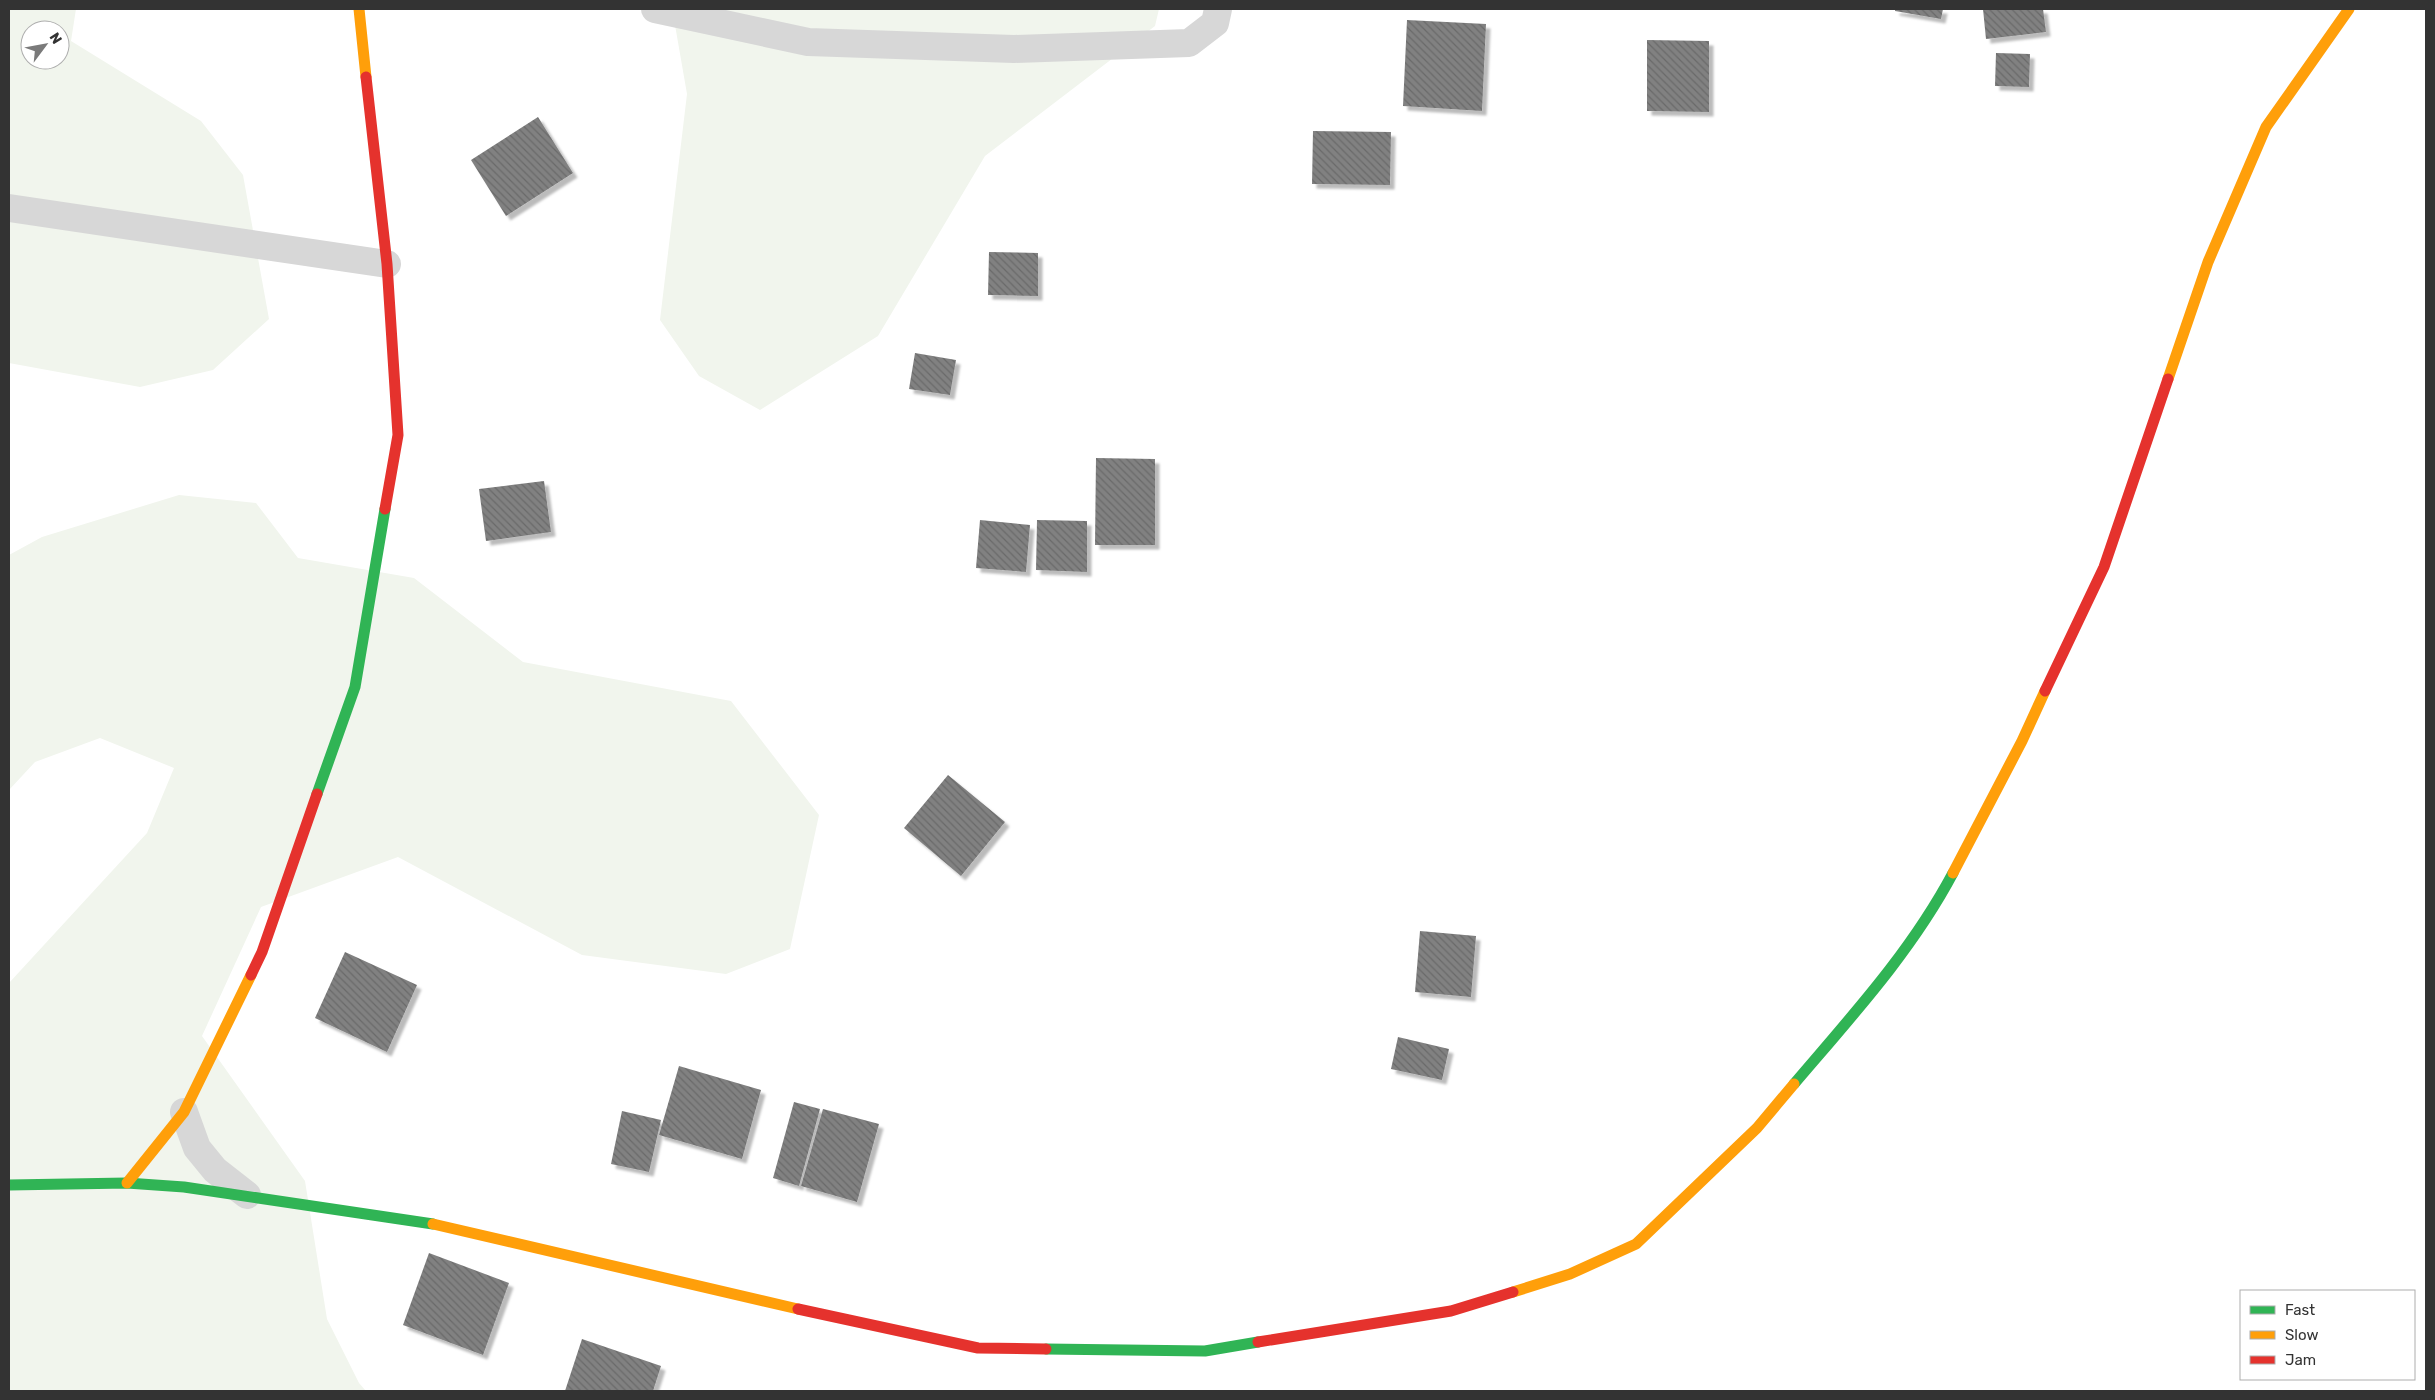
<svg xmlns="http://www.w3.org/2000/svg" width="2435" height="1400" font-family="Rubik,sans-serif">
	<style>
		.grass { fill: #f1f5ed; fill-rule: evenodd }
		.building { fill: url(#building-back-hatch); filter: url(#shadow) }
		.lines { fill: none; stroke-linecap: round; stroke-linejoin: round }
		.street { stroke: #d7d7d7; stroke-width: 28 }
		.fast { stroke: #30b455; stroke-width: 11 }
		.slow { stroke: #ff9f0a; stroke-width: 11 }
		.jam { stroke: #e5322d; stroke-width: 11 }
	</style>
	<defs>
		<pattern id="building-back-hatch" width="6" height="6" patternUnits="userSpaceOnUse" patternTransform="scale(1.25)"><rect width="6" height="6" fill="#818181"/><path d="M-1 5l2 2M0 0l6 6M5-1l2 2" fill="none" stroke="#6a6a6a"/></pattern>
		<filter id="shadow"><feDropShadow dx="4.5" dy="4.5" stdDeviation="1" flood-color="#0004"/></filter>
	</defs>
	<rect width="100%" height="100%" fill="#fff"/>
	<path class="grass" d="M9 9H76L71 41 201 121 243 175 269 319 213 370 140 387 9 363ZM30 30H60V60H30Z
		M651 9H1159L1155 26 985 156 878 336 760 410 699 376 660 320 687 94 675 25Z
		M179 495 256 503 298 558 414 578 523 662 731 701 819 815 790 949 726 974 582 955 398 857 261 907 202 1036 305 1181 327 1319 359 1383 366 1391H9V983L147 833 174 768 100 738 35 762 9 790V555L42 537Z"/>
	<path class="building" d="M1895 9H1943L1941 19 1895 11Z
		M1983 9H2043L2046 32 1986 39Z
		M1407 20 1486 24 1482 111 1403 106Z
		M1647 40 1709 41V112L1647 111Z
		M1996 53 2030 54 2029 87 1995 86Z
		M538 117 573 173 506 216 471 160Z
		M1313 131 1391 132 1390 185 1312 184Z
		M989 252 1038 253V296L988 295Z
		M915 353 956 360 950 395 909 389Z
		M1096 458 1155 459V545H1095Z
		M544 481 551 532 486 541 479 489Z
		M980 520 1030 525 1026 572 976 568Z
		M1037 520 1087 521V572L1036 570Z
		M948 775 1005 822 961 876 904 828Z
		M1420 931 1476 936 1471 997 1415 992Z
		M345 952 417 985 387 1052 315 1018Z
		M1398 1037 1449 1049 1442 1080 1391 1069Z
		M679 1066 761 1090 742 1159 659 1135Z
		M794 1102 820 1109 799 1186 773 1178Z
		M823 1109 879 1124 857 1202 801 1186Z
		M622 1111 661 1120 649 1172 611 1164Z
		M429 1253 509 1283 483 1355 403 1325Z
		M582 1339 661 1366 653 1391H565Z"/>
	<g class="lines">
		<path class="street" d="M655 9 808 42 1014 49 1189 43 1215 23 1218 9
			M9 208 387 264
			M184 1112 197 1148 215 1170 247 1195"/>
		<path class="fast" d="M317 794 355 687 385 509
			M1794 1084C1851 1017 1911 952 1953 873
			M9 1185 127 1183 184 1187 433 1224
			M1046 1349 1205 1351 1258 1342"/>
		<path class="slow" d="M359 9 366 77
			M2168 379 2208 262 2266 127 2349 9
			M1953 873 2022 741 2045 691
			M127 1183 184 1112 251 975
			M433 1224 798 1309
			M1513 1292 1570 1274 1636 1244 1757 1128 1794 1084"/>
		<path class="jam" d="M366 77 387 264 398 435 385 509
			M2045 691 2104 567 2168 379
			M251 975 262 952 317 794
			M798 1309 978 1348 1046 1349
			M1258 1342 1451 1311 1513 1292"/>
	</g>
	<rect width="2435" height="1400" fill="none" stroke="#333333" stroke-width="20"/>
	<rect x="2240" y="1290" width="175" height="90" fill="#ffffff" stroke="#adadad"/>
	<rect x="2250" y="1306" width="25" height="8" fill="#30b455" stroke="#adadad"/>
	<text x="2285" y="1315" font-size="15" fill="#333333">Fast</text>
	<rect x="2250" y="1331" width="25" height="8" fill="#ff9f0a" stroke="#adadad"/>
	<text x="2285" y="1340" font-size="15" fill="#333333">Slow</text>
	<rect x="2250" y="1356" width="25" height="8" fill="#e5322d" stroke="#adadad"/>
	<text x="2285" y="1365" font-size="15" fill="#333333">Jam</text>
	<g transform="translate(45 45) rotate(58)"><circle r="24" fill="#ffffff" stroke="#adadad"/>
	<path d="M0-4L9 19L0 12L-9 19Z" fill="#7a7a7a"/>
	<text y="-8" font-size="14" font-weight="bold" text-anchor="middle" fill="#333333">N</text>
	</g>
</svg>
